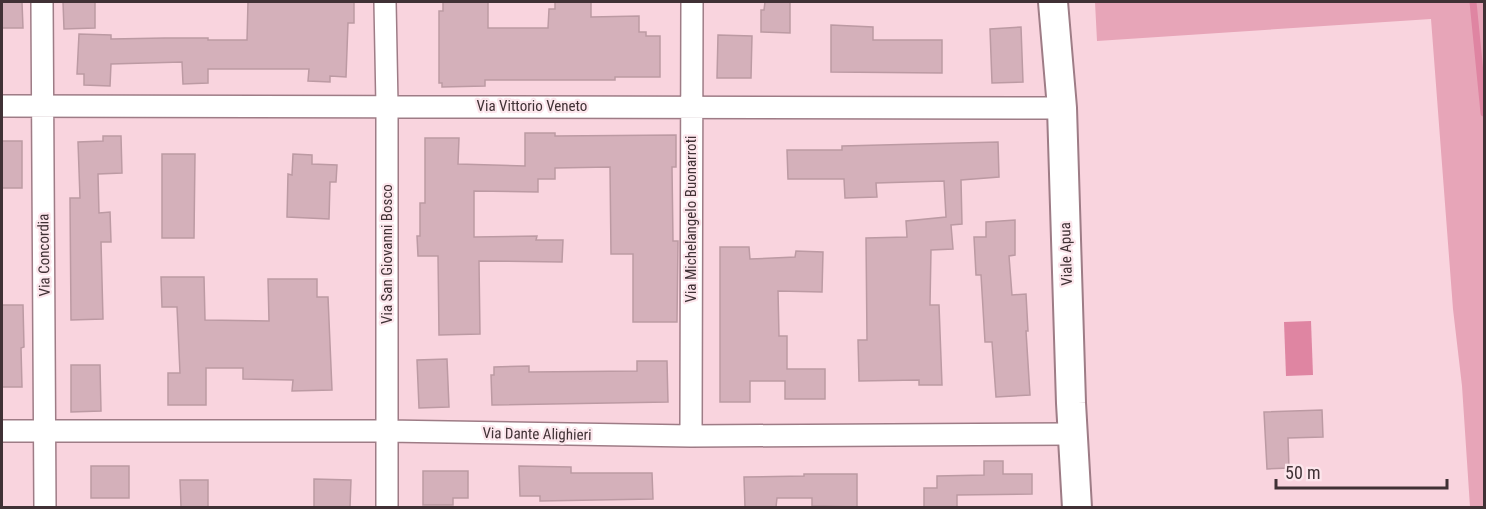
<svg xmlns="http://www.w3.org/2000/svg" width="1486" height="509" font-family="'Roboto Condensed',sans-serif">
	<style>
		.green { fill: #e7a5b8 }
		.water { fill: #df85a2 }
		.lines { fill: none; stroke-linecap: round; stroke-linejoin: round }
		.stream { stroke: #df85a2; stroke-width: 7 }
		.building { fill: #d4b0ba; stroke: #bc9aa3; stroke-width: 1.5 }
		.street-casing { stroke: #9e7c86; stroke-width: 24 }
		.secondary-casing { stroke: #9e7c86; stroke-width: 32 }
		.street { stroke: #fff; stroke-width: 21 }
		.secondary { stroke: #fff; stroke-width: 28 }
		.labels { text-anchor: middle; stroke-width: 4.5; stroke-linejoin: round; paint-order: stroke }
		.street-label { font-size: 15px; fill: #403135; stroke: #fce6ec }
	</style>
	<rect width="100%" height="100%" fill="#f9d4de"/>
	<path class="green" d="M1095 2H1484V507H1470L1462 386 1453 309 1431 19 1097 41Z"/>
	<path class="water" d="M1311 321 1313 375 1286 376 1284 322Z"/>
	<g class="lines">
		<path class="stream" d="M1473 2 1484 113"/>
	</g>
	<path class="building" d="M2 2H22L23 28H2Z
		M63 2H95V28L64 29Z
		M248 2H354V23H348L346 77 330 76V82L308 81 309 69H208V83L183 84 182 62 111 64 110 86 84 85V74H77L79 34 111 35V39L165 38H208V40H247Z
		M443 2H488V28H548L549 9H555V2H591V17L639 16V32H646V36H660V77H615V80H485V86L442 87V83H439V11H443Z
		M765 2H790V33L761 32V10H764Z
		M831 25 873 27V40H942V73L831 72Z
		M1021 27 1023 82 992 83 990 29Z
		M718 35 752 36 751 78H717Z
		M525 133H555V136L676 135V167H672L673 241H678L677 322H633V254H611L610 167 555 168V179H538V192L474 191V237L537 236 536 240H563L562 262 479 261 480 334 439 335 438 256H418L417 236H420V203H425V138H459L458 164 525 166Z
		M103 136H121L122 173 98 174 99 213 110 212 111 242H101L103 319 71 320 70 198H80L78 142 103 141Z
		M2 141H22V188H2Z
		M998 142 999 177 961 180 962 224 951 225 953 249 931 250 930 305H939L942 385H919V380L859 381 858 340H867L866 238 907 237 906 221 946 217 944 181 876 183 877 197 845 198 844 179H788L787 150H842V146Z
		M162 154H195L194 238H162Z
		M293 154 312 155V164L337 165 336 182H330L329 219 287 217 288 174 292 175Z
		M1015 220V255L1009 256 1012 295 1026 294 1028 331H1026L1030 395 996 397 992 342H985L981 275H976L974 237H986V222Z
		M720 247H749L750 259 795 257 796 251 823 252 822 292 778 291 779 336H787V369H825V399H785V381H750V402H720Z
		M161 277H204L205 320 269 321 268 279H317V297H328L332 390 292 391 293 380 243 379V368H206V405H168V373H180L177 307H162Z
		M2 305H23L24 347 21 348 22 387H2Z
		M447 359 449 407 419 408 417 360Z
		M637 361H667L668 402 492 405 491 375H494V367L529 366V372L637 371Z
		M71 365H100L101 411 71 412Z
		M1322 410 1323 437 1288 438 1289 468 1267 469 1264 412Z
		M984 461H1003V474H1032V494L957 495V507H924V488H937V476L984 475Z
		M91 466H129V498H91Z
		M519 466 571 467V473H652L653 499 540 501V496H520Z
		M423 471H468V498H453V505H423Z
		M804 474H857V507L812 506V498H777L776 507H745L744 477 804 476Z
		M314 479 351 480 350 507H314Z
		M180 480H208V507H181Z"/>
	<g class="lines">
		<g class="street-casing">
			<path id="street" d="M42 2 45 508
				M385 2 387 105V508
				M2 106 1062 108
				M2 431H387L691 436 1073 434
				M691 436 692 2"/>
		</g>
		<g class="secondary-casing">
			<path id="secondary" d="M1053 2 1062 108 1071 403 1077 508"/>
		</g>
		<use href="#street" class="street"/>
		<use href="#secondary" class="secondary"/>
	</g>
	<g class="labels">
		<g class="street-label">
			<text x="532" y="111">Via Vittorio Veneto</text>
			<text transform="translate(691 219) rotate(-90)" y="5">Via Michelangelo Buonarroti</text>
			<text transform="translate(387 254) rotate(-90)" y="5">Via San Giovanni Bosco</text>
			<text transform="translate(1066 254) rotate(-92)" y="5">Viale Apua</text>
			<text transform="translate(44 255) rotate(-91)" y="5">Via Concordia</text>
			<text transform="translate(537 434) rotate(1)" y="5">Via Dante Alighieri</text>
		</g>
	</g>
	<rect width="1486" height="509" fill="none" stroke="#403135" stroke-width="6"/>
	<path d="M1276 479v9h171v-9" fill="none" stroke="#403135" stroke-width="3"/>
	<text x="1285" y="479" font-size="18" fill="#403135" stroke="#fce6ec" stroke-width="4.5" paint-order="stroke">50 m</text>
</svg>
